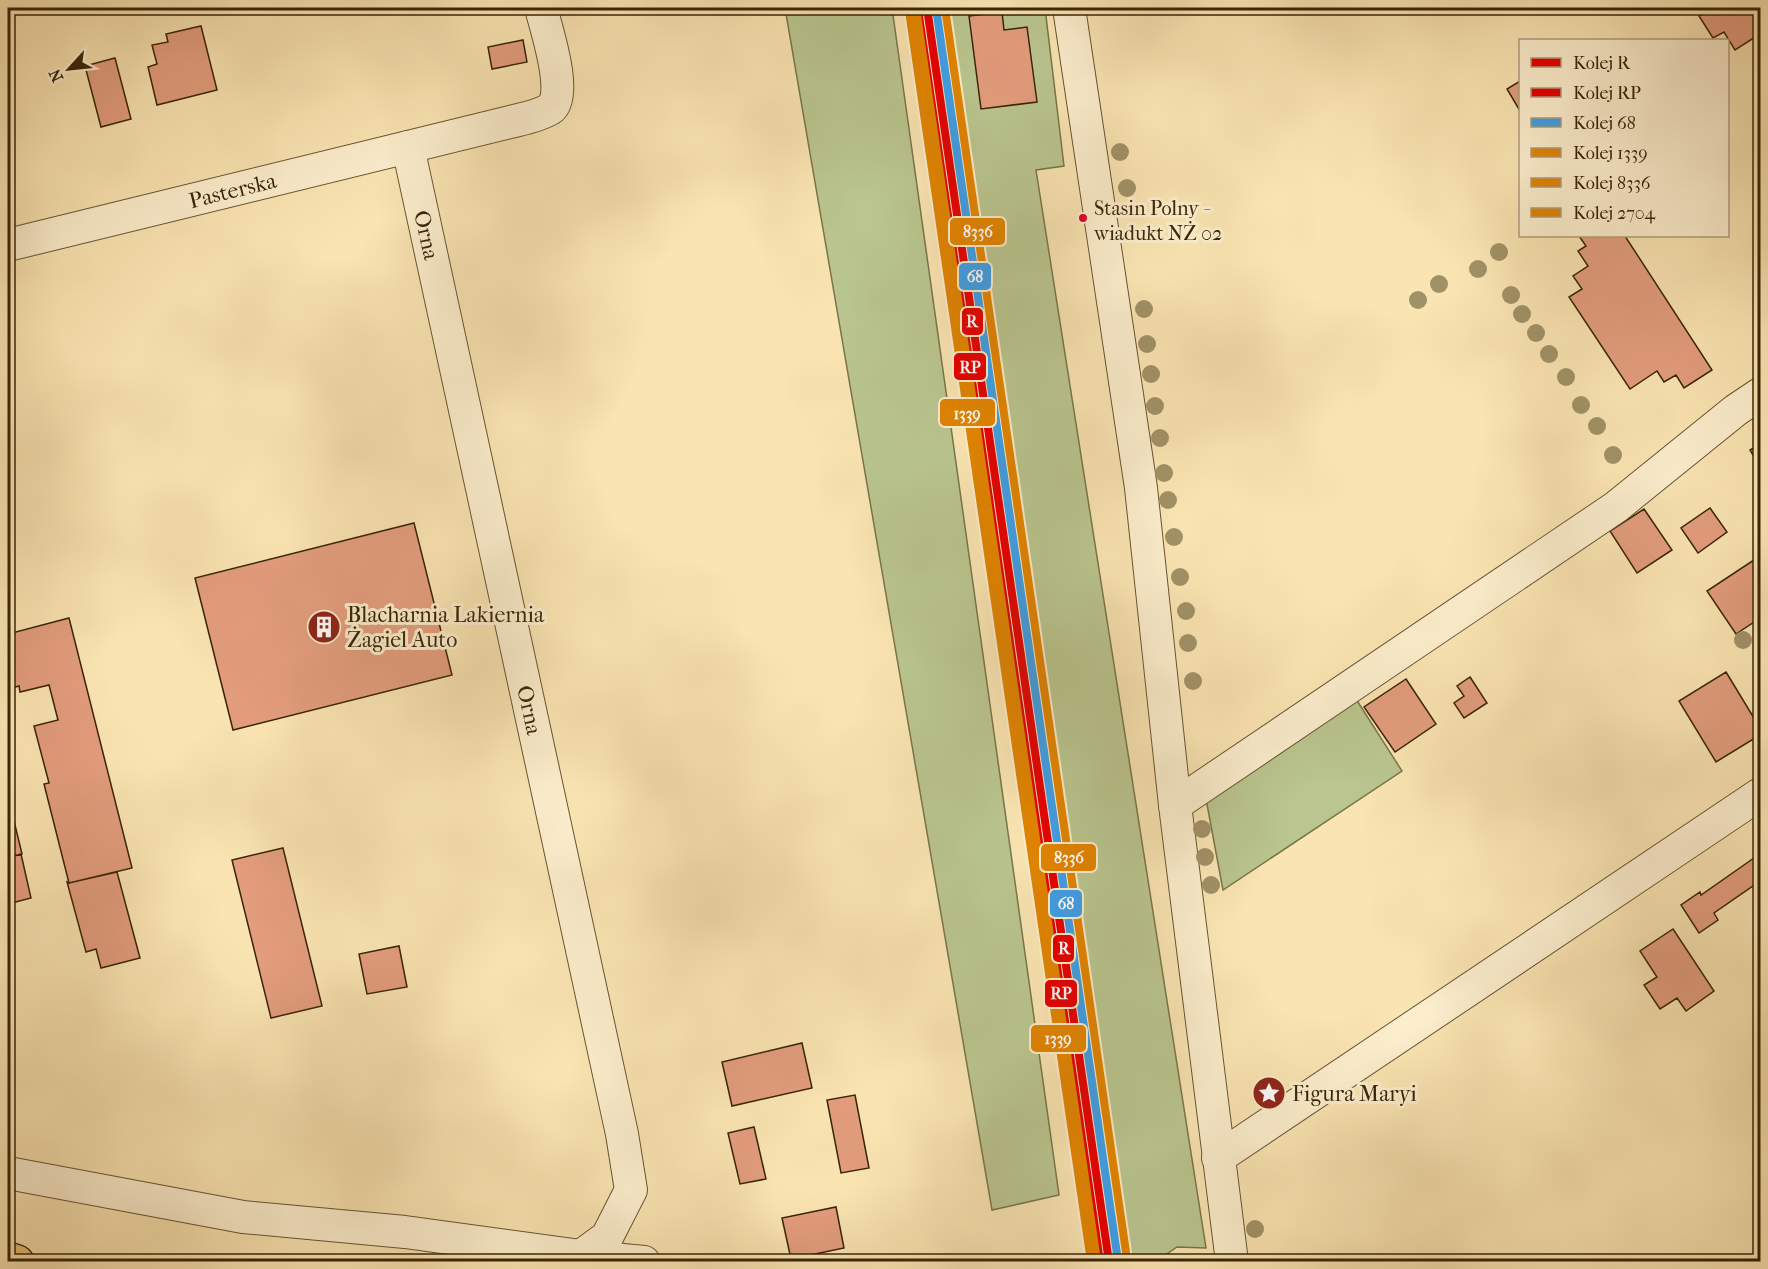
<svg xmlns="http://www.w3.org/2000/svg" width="1768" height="1269" font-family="'IM FELL French Canon',serif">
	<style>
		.green { fill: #bac68f; stroke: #79754b; stroke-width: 1.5 }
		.building { fill: #e39d7d; stroke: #382407; stroke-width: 1.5 }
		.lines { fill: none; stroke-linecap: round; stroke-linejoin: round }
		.minor-casing { stroke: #685432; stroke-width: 34 }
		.major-casing { stroke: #382407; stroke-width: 36 }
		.minor { stroke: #fceecd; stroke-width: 32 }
		.major { stroke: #edc279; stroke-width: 33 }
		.rail-1-casing { stroke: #fceecd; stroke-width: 12 }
		.rail-2-casing { stroke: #fceecd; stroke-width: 12 }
		.rail-3-casing { stroke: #fceecd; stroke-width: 12 }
		.rail-4-casing { stroke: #fceecd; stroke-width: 12 }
		.rail-5-casing { stroke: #fceecd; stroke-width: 12 }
		.rail-6-casing { stroke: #fceecd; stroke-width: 12 }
		.rail-1 { stroke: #e50000; stroke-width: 8 }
		.rail-2 { stroke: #e50000; stroke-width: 8 }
		.rail-3 { stroke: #3e9fe8; stroke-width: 8 }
		.rail-4 { stroke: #e18401; stroke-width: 8 }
		.rail-5 { stroke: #e18401; stroke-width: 8 }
		.rail-6 { stroke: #e18401; stroke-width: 8 }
		.tree { fill: #a19167 }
		.bus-dot { fill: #e4002b; stroke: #fceecd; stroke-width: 2 }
		.labels { text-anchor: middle; stroke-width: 6; stroke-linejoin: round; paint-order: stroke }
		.bus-label { font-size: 20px; fill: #382407; stroke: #fceecd; text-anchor: start }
		.street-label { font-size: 22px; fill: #382407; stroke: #fceecd }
		.poi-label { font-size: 22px; fill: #382407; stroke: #fceecd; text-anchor: start }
		.line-badge { stroke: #fceecd; stroke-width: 2 }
		.badge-label { font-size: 16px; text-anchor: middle; font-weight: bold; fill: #fff }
	</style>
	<rect width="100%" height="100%" fill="#fae5b2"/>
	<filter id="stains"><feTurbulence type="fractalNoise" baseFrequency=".00333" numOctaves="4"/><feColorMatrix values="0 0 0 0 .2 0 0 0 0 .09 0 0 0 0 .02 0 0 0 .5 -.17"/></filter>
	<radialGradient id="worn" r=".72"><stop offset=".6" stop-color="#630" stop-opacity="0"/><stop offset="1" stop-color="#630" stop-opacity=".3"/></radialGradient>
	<path class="green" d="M785 8H892L1059 1195 992 1210Z
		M942 8H1045L1064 166 1036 170 1206 1248 1177 1247 1161 1258 1132 1259 1127 1248Z
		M1356 699 1402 771 1223 890 1206 799Z"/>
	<path class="building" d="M100 8H128L102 14Z
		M1713 8H1750L1760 25V34L1735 50 1724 32 1713 38 1699 16Z
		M1002 12 1004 30 1027 27 1037 102 981 109 969 16Z
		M201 26 217 90 157 105 148 67 157 64 152 45 168 42 166 34Z
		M523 40 527 62 492 69 488 47Z
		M115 58 131 119 101 127 85 66Z
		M1520 81V111L1507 89Z
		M1579 236H1625L1712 370 1684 388 1676 375 1664 382 1657 371 1630 389 1569 297 1582 289 1573 276 1588 266 1578 251 1586 246Z
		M1760 444V467L1750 450Z
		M1710 508 1727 532 1698 553 1681 528Z
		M1644 509 1672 550 1637 573 1610 531Z
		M414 523 452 675 233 730 195 578Z
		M1760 556V618L1736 634 1707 591Z
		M69 618 132 868 69 883 44 784 49 783 34 726 58 720 49 685 20 692 19 686 8 689V634Z
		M1726 672 1760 728V735L1716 762 1679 701Z
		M1470 677 1487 703 1464 718 1454 703 1464 696 1457 686Z
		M1406 679 1436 724 1395 752 1364 707Z
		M8 796 22 854 8 857Z
		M283 848 322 1006 271 1018 232 860Z
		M21 854 31 898 8 904V858Z
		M1754 858 1760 867V881L1714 913 1718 920 1699 933 1681 905 1700 892 1701 895Z
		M117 872 140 958 101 968 96 949 86 952 67 882 69 883Z
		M1673 929 1714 991 1686 1011 1677 998 1660 1009 1644 985 1657 977 1640 951Z
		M399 946 407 987 367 994 359 954Z
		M802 1043 812 1088 732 1106 722 1062Z
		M855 1095 869 1168 841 1173 827 1100Z
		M754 1127 766 1179 740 1184 728 1133Z
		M836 1207 844 1248 791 1259 782 1218Z"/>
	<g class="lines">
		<g class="minor-casing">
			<g id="minor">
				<path d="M1069 8 1141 488 1175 805 1232 1262"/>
				<path id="s1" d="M408 147 622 1134 631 1190 607 1237 581 1256"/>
				<path id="s2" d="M8 245 510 122C522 119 539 116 550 109 569 97 546 28 541 8"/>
				<path d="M1175 805 1616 507 1736 410 1760 394"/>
				<path d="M1218 1158 1760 794"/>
				<path d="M8 1173 243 1217 405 1232 581 1256 644 1262"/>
			</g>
		</g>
		<g class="major-casing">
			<path id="major" d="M8 1259 17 1262"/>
		</g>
		<use href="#minor" class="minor"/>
		<use href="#major" class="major"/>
		<g class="rail-1-casing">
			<path id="rail-1" d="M927 8 1109 1262"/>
		</g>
		<g class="rail-2-casing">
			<path id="rail-2" d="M918 9 1100 1262"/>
		</g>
		<g class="rail-3-casing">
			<path id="rail-3" d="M936 8 1118 1261"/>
		</g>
		<g class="rail-4-casing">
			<path id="rail-4" d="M909 11 1091 1262"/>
		</g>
		<g class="rail-5-casing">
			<path id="rail-5" d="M945 8 1127 1259"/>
		</g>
		<g class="rail-6-casing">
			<path id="rail-6" d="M916 8 1097 1261"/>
		</g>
		<use href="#rail-1" class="rail-1"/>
		<use href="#rail-2" class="rail-2"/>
		<use href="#rail-3" class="rail-3"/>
		<use href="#rail-4" class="rail-4"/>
		<use href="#rail-5" class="rail-5"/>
		<use href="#rail-6" class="rail-6"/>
	</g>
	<g class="tree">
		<circle cx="1120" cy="152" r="9"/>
		<circle cx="1127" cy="188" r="9"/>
		<circle cx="1499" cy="252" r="9"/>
		<circle cx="1478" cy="269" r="9"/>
		<circle cx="1439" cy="284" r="9"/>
		<circle cx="1511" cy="295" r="9"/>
		<circle cx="1418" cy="300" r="9"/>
		<circle cx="1144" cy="309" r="9"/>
		<circle cx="1522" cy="314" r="9"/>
		<circle cx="1536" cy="333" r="9"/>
		<circle cx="1147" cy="344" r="9"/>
		<circle cx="1549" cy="354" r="9"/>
		<circle cx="1151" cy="374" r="9"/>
		<circle cx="1566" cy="377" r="9"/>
		<circle cx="1581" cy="405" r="9"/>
		<circle cx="1155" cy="406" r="9"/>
		<circle cx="1597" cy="426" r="9"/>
		<circle cx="1160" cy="438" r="9"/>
		<circle cx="1613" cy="455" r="9"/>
		<circle cx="1164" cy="473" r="9"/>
		<circle cx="1168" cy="500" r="9"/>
		<circle cx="1174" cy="537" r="9"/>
		<circle cx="1180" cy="577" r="9"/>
		<circle cx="1186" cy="611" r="9"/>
		<circle cx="1743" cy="640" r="9"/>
		<circle cx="1188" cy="643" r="9"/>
		<circle cx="1193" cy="681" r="9"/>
		<circle cx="1202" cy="829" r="9"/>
		<circle cx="1205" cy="857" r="9"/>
		<circle cx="1211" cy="885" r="9"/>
		<circle cx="1255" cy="1229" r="9"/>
	</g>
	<defs>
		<g id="building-disc" transform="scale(1.725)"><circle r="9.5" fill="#8f2418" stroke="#fceecd"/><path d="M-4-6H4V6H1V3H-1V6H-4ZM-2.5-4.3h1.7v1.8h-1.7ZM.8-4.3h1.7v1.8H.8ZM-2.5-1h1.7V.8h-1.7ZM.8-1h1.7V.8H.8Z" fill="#fff"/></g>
		<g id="sight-disc" transform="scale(1.725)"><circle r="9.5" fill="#8f2418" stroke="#fceecd"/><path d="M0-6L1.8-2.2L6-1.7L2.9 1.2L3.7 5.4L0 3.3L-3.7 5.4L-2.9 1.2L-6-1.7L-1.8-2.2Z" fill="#fff"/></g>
	</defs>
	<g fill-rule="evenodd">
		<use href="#building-disc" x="324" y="627"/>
		<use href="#sight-disc" x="1269" y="1093"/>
	</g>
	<circle class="bus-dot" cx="1083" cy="218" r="5"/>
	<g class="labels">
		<g class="bus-label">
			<text x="1094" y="215">Stasin Polny -<tspan x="1094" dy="25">wiadukt NŻ 02</tspan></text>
		</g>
		<g class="street-label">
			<text dy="8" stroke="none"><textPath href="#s2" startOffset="231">Pasterska</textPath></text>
			<text dy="8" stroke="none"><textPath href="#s1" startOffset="90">Orna</textPath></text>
			<text dy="8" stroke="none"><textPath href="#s1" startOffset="576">Orna</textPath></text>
		</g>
		<g class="poi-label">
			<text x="347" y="622">Blacharnia Lakiernia<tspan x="347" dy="25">Żagiel Auto</tspan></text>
			<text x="1292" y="1101">Figura Maryi</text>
		</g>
	</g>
	<g class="line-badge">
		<rect x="949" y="217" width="57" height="29" rx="6" fill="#e18401"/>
		<rect x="958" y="262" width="34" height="29" rx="6" fill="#3e9fe8"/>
		<rect x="961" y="307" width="23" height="29" rx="6" fill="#e50000"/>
		<rect x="953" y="352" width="34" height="29" rx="6" fill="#e50000"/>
		<rect x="939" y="398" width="57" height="29" rx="6" fill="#e18401"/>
		<rect x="1040" y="843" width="57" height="29" rx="6" fill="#e18401"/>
		<rect x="1049" y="889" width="34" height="29" rx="6" fill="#3e9fe8"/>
		<rect x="1052" y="934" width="23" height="29" rx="6" fill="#e50000"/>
		<rect x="1044" y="979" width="34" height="29" rx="6" fill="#e50000"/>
		<rect x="1030" y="1024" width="57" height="29" rx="6" fill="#e18401"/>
	</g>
	<g class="badge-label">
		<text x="978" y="237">8336</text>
		<text x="975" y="282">68</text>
		<text x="972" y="327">R</text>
		<text x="970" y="373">RP</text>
		<text x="967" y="419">1339</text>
		<text x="1069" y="863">8336</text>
		<text x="1066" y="909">68</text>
		<text x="1064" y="954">R</text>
		<text x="1061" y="999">RP</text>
		<text x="1058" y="1044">1339</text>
	</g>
	<rect width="1768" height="1269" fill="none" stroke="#fae5b2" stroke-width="30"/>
	<rect x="9" y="9" width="1750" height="1251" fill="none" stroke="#382407" stroke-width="3"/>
	<rect x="15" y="15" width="1738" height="1239" fill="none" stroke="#382407" stroke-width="1.5"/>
	<rect x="1519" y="39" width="210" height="198" fill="#fceecd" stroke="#ae9d7e" stroke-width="1.5"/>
	<rect x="1531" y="58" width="30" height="9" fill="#e50000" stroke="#ae9d7e" stroke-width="1.5"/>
	<text x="1573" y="69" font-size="18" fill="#382407">Kolej R</text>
	<rect x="1531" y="88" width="30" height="9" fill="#e50000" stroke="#ae9d7e" stroke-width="1.5"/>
	<text x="1573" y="99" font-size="18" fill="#382407">Kolej RP</text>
	<rect x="1531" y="118" width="30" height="9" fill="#3e9fe8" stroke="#ae9d7e" stroke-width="1.5"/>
	<text x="1573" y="129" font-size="18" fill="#382407">Kolej 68</text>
	<rect x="1531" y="148" width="30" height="9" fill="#e18401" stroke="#ae9d7e" stroke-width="1.5"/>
	<text x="1573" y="159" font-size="18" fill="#382407">Kolej 1339</text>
	<rect x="1531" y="178" width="30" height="9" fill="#e18401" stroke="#ae9d7e" stroke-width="1.5"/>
	<text x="1573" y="189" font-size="18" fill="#382407">Kolej 8336</text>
	<rect x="1531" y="208" width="30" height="9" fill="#e18401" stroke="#ae9d7e" stroke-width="1.5"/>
	<text x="1573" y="219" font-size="18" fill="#382407">Kolej 2704</text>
	<g transform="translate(69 69) rotate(243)" stroke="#fceecd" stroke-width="4.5" paint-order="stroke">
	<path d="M0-4.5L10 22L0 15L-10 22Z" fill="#382407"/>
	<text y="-9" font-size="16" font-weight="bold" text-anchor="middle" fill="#382407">N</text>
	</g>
	<rect width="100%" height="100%" filter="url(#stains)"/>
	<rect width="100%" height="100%" fill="url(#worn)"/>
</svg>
